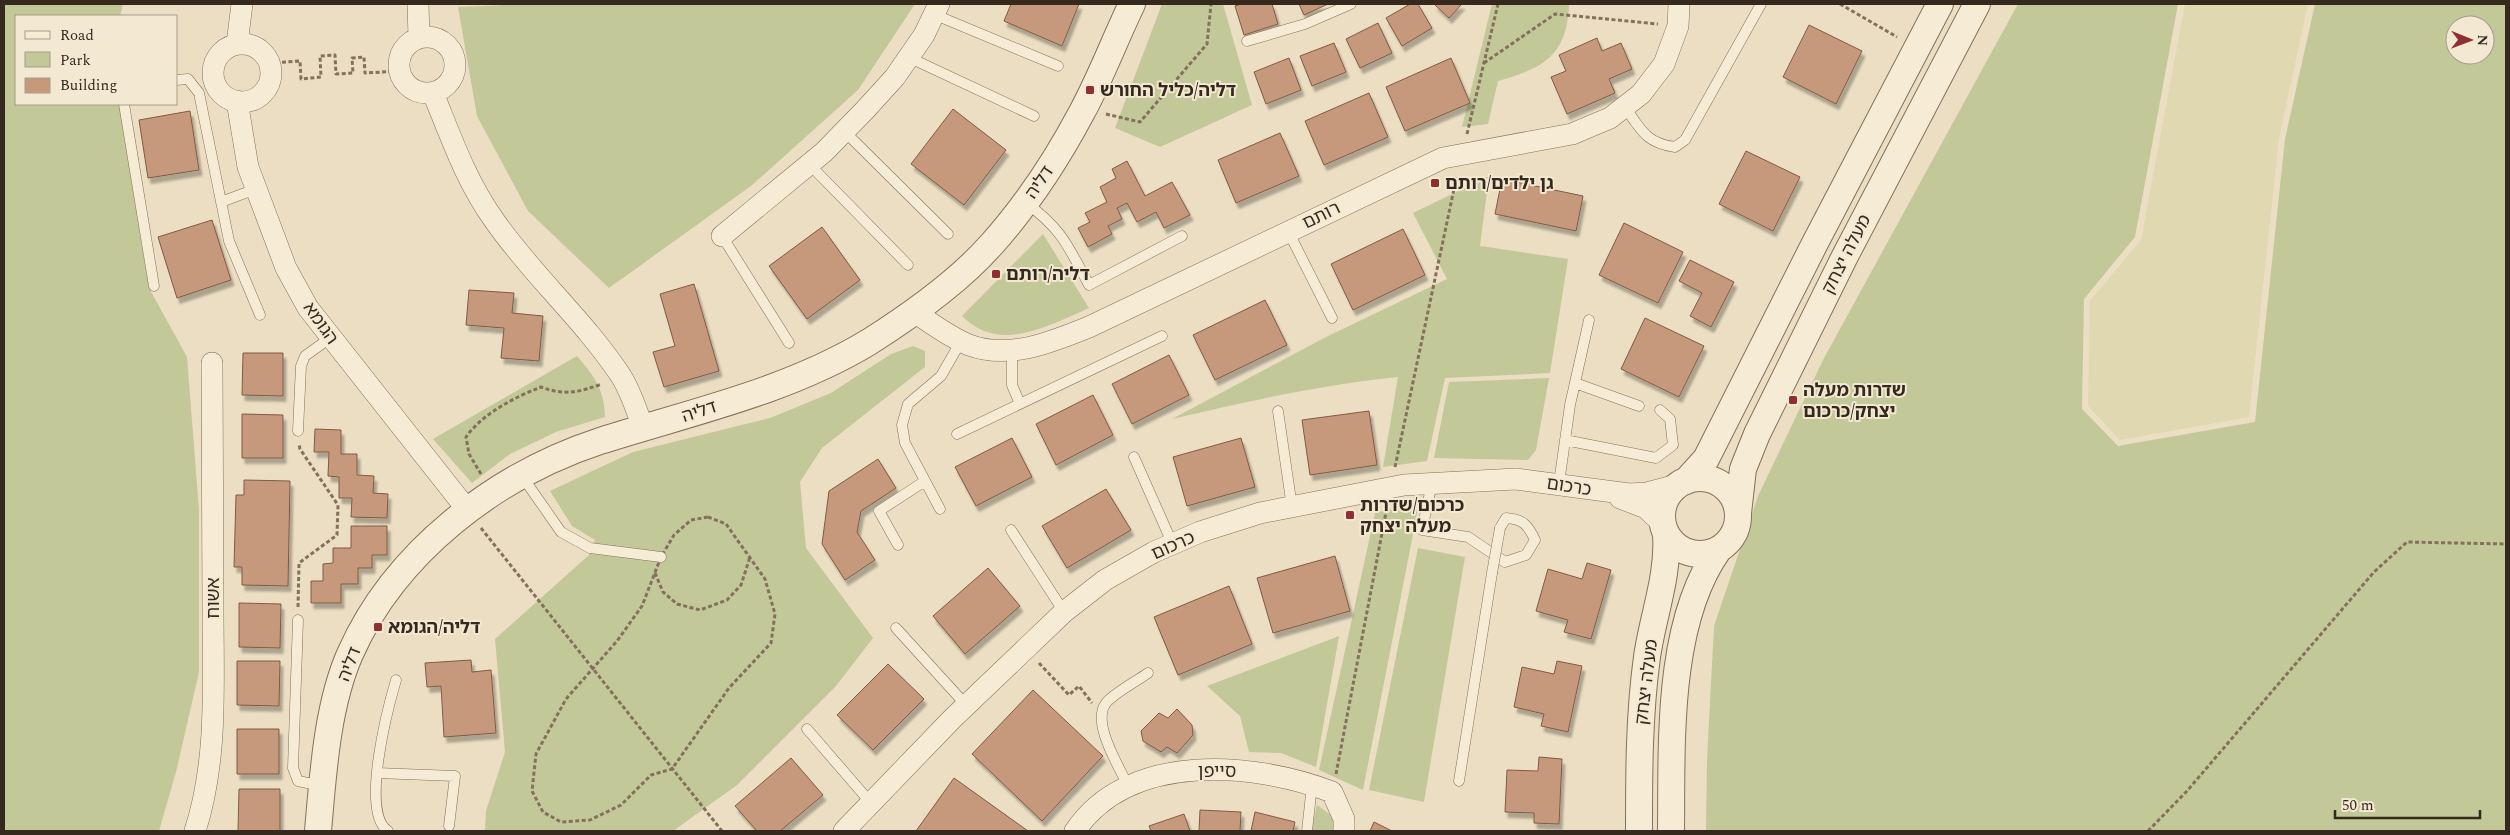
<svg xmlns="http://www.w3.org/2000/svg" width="2510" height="835" font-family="Spectral,'Noto Sans Hebrew',serif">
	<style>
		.farmland { fill: #e0d8b1 }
		.green { fill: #c3c898; fill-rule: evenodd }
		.building { fill: #c7997b; stroke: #815a42; filter: url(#shadow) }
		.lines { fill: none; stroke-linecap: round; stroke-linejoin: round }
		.service-casing { stroke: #84705b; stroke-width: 11 }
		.minor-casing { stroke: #84705b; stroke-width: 22 }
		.tertiary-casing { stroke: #84705b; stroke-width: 28 }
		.path { stroke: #84705b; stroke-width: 3; stroke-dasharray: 4 2.5; stroke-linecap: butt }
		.service { stroke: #f6ecd5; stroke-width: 10 }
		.minor { stroke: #f6ecd5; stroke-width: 21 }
		.tertiary { stroke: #f6ecd5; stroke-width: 26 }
		.service-bridge-casing { stroke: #84705b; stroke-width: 11; stroke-linecap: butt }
		.service-bridge { stroke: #f6ecd5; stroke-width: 10 }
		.poi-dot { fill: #8f2f31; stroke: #f3e9d2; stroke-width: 2 }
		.labels { text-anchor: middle; stroke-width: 4; stroke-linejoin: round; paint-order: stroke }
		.poi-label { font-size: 18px; font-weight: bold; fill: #35291e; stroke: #f3e9d2; text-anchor: start }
		.street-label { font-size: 18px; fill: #35291e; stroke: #f3e9d2 }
	</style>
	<defs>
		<filter id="shadow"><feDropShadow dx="3" dy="5.5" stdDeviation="1" flood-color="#0004"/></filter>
	</defs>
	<rect width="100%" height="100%" fill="#ebdec3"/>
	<path class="farmland" d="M2185 4H2308L2279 138 2249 417 2120 440 2088 406 2090 301 2141 240Z"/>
	<path class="green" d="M4 4H123L120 16H16V104H119L149 288 187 357 199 510V672L176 772 159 831H4Z
		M530 4H915L858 90 751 186 609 288 528 211 477 116 458 7Z
		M1162 4H1223L1252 105 1160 147 1115 128Z
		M1492 4H1569C1569 10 1568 16 1567 23 1560 62 1532 71 1498 81L1488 124 1462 127Z
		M2018 4H2178L2135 237 2084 299 2082 409 2118 446 2255 422 2285 139 2315 4H2506V831H1706L1707 760 1714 626 1758 496 1823 360ZM2455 25H2485V55H2455Z
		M1489 176 1480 246 1568 259 1550 373 1445 378 1427 461 1383 467 1398 377C1321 385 1247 401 1172 419L1328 336 1447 279 1413 213Z
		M1043 234 1089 308C1048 326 999 354 962 316Z
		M913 346 925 351V367L822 448 800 482 806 548 873 638 836 686 737 785 673 831H485L486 811 505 752 495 639 589 555 595 540 572 526 550 491 633 452 770 418 831 393 891 354Z
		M577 356C595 377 604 389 605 417L556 432 510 454 472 483 433 439Z
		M1549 378 1536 450 1528 460 1434 458 1449 382Z
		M1421 502 1417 514 1363 790 1319 770 1375 513Z
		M1418 548 1465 557 1424 802 1369 790Z
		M1339 636 1316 767 1281 753 1249 752 1240 716 1207 686Z
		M1317 805 1335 818 1336 831H1311Z"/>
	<path class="building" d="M1011 4H1079L1062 46 1004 21Z
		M1241 4H1272L1278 24 1244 35 1235 6Z
		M1299 4H1328L1304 15Z
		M1410 4H1418L1432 28 1402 46 1386 18Z
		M1434 4H1462L1449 18Z
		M1378 23 1392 53 1360 68 1346 39Z
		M1809 25 1862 51 1836 104 1783 77Z
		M1597 38 1602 51 1621 43 1632 69 1609 79 1615 93 1567 114 1551 77 1566 71 1559 55Z
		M1334 43 1346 72 1312 86 1300 56Z
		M1289 58 1301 90 1266 104 1254 72Z
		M1451 58 1470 103 1405 131 1386 87Z
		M1369 93 1388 137 1324 165 1305 121Z
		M953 109 1006 150 964 205 911 164Z
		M190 111 199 170 148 178 139 120Z
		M1280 133 1299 176 1236 203 1218 160Z
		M1746 151 1800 177 1773 231 1719 204Z
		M1127 161 1145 196 1172 182 1190 215 1164 228 1156 212 1137 222 1127 203 1117 208 1122 219 1108 226 1112 234 1088 247 1078 228 1090 222 1085 213 1107 202 1100 187 1116 178 1112 169Z
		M1502 179 1583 196 1576 231 1495 214Z
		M212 220 231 280 177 298 158 237Z
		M1624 223 1683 252 1658 303 1599 275Z
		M822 227 860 280 807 319 769 266Z
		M1403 229 1425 275 1353 310 1331 264Z
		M1690 260 1734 282 1711 327 1690 316 1702 293 1679 281Z
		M694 284 719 371 664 387 653 352 675 346 660 294Z
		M469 290 514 293 512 313 543 316 539 361 501 358 504 328 466 325Z
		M1265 300 1287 345 1215 380 1193 335Z
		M1645 318 1704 346 1679 397 1621 369Z
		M243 353H283V396L242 395Z
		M1169 355 1189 395 1132 424 1112 384Z
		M1093 395 1113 435 1056 465 1036 424Z
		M1369 411 1377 465 1310 475 1302 420Z
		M242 414 283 415V458H242Z
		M315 429 341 430V454H357V475L374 476 373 493 388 494 387 518 351 517 352 498H339V477L328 476 329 452H314Z
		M1012 438 1032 477 976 506 955 467Z
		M1241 438 1255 487 1187 506 1173 457Z
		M878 459 896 488 861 511 857 532 875 560 845 580 822 544 829 491Z
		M244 480 290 481 288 586 242 585V567H234L236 495H244Z
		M1106 489 1131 530 1067 568 1042 526Z
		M351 526H387V555H372V568H358V584H341V603H311V581H323V564L333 563V548H351Z
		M1335 556 1350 611 1273 633 1257 578Z
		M1587 563 1611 570 1591 639 1564 632 1568 620 1536 611 1548 569 1582 579Z
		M988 568 1020 606 965 654 933 616Z
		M1229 586 1252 644 1178 675 1154 617Z
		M239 603 281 604 280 648 239 647Z
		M471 660 472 672 491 670 496 733 444 737 441 686 427 687 425 663Z
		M237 661H280L279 706 237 705Z
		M1557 661 1582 666 1568 732 1541 726 1544 714 1514 707 1522 667 1554 674Z
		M888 664 924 699 873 750 837 715Z
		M1033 690 1103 756 1042 821 972 754Z
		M1177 709 1192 725 1193 735 1177 753 1167 747 1161 752 1143 741 1141 731 1159 713 1168 718Z
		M237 729H279V774H237Z
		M1539 757 1562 759 1559 824 1534 823V813L1505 812 1507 770 1538 771Z
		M791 758 823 795 780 831H757L735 806Z
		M954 778 1028 831H916Z
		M239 789H280V831H238Z
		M1200 810 1241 812 1240 831H1199Z
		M1255 812 1295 822 1293 831H1251Z
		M1184 814 1190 831H1151L1149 826Z
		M1374 822 1392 831H1370Z"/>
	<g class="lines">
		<g class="service-casing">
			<path id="service" d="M933 14 1058 66
				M1247 41 1305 24 1351 4
				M908 57 1034 116
				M176 80 188 79 199 93 229 241 260 315
				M124 104 154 286
				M1625 107C1641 130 1646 143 1675 147L1685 140 1761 4
				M844 131 948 234
				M809 164 908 265
				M221 202 256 189
				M1025 202C1062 229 1068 246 1089 285L1182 236
				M1288 231 1332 318
				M722 236 789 343
				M1012 350V385L1020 404
				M1575 383 1639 406
				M1278 411 1292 507
				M298 431 301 366 305 356 330 338
				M957 434 1162 336
				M1565 440 1656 458 1673 445 1670 419 1660 410
				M1134 457 1173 545
				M522 476 561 532 590 548 661 557
				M1432 483 1422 530 1468 537 1505 562 1526 555 1535 540C1528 525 1523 519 1506 518L1500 528
				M1559 483 1570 405 1589 320
				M940 509 905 443 902 425 908 404 941 376 961 341
				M1011 530 1064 612
				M898 545 879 511 925 481
				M298 620 293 768 298 781 322 786
				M896 628 966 705
				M807 729 871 803
				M377 773 455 776 449 826
				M1459 781 1492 573
				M1128 786C1119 766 1091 723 1106 703 1114 693 1137 681 1148 673
				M388 831C360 813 388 707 396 680
				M1307 831 1312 785"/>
		</g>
		<g class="minor-casing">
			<path id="minor" d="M418 4 419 38
				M399 65a28 28 0 1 1 56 0a28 28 0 1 1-56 0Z
				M237 44 242 4
				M213 73a29 29 0 1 1 58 0a29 29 0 1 1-58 0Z
				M433 93C451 137 466 181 494 220 532 275 584 320 621 376 631 392 637 411 643 428
				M237 101 248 167 286 268 308 308 469 512
				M722 236 824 152 865 110 895 77 924 35 939 4
				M913 311C931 323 949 337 969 345 1009 360 1052 342 1089 327L1443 158 1572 134 1610 118 1641 94 1664 64 1678 26 1679 4
				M1620 498 1646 508 1664 525
				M195 831C218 760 213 684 213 610 213 527 212 445 212 363
				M844 831 952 719 1064 612 1105 580 1154 552 1200 532 1260 513 1404 485 1516 479 1629 494 1647 493 1681 484
				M1075 831C1129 751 1254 762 1332 792L1344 819V831"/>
		</g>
		<g class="tertiary-casing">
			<path id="tertiary" d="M1662 516a38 38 0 1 1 76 0a38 38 0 1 1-76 0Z
				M1686 481 1706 459 1815 243 1940 4
				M1738 513 1743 469 1757 434 1844 258 1977 4
				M318 831C323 775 327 706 350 654 395 552 496 475 600 441 691 412 786 392 869 342 910 316 959 281 991 245 1027 205 1057 159 1082 112 1101 77 1115 39 1132 4
				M1639 831C1639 773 1639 715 1647 657 1653 615 1669 576 1666 534
				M1671 831C1672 744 1666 623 1719 549"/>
		</g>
		<path class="path" d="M1840 4 1897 37
			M269 63 300 61 301 79 321 77 320 56 335 55 336 74 353 73 352 58 364 57 365 73 400 71
			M1484 63 1555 14 1658 24
			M1106 114 1140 122 1207 44 1211 4
			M1467 134 1498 4
			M1395 467 1457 175
			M481 474 469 454 466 437C482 414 515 397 541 387 565 396 579 392 602 384
			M708 517 726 524 765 579 775 614 771 643 729 688 672 769 651 775 621 805 590 820 561 822 543 812 532 791 536 754 566 699 617 641 642 606 661 557 674 535 691 520Z
			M481 528 722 831
			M655 573 663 592 677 604 700 610 727 600 741 585 750 557
			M298 607 299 563 337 535 338 505 300 449 299 444
			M1039 663 1069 695 1079 686 1092 703
			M1336 774 1387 507
			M2148 831 2187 791 2374 572 2407 542 2506 544"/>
		<use href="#service" class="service"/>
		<use href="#minor" class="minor"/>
		<use href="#tertiary" class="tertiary"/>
		<g class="service-bridge-casing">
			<path id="service-bridge" d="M1492 573 1500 528"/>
		</g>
		<use href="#service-bridge" class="service-bridge"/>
	</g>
	<g class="poi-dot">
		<rect x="1085" y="85" width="10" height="10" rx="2.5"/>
		<rect x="1430" y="178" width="10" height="10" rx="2.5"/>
		<rect x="991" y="269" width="10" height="10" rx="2.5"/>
		<rect x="1788" y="395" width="10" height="10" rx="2.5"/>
		<rect x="1345" y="510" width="10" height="10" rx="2.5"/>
		<rect x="373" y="622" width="10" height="10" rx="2.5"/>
	</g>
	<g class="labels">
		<g class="poi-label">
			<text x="1100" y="96">דליה/כליל החורש</text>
			<text x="1445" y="189">גן ילדים/רותם</text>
			<text x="1006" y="280">דליה/רותם</text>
			<text x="1803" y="396">שדרות מעלה<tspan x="1803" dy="21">יצחק/כרכום</tspan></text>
			<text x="1360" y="511">כרכום/שדרות<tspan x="1360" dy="21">מעלה יצחק</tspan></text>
			<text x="388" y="633">דליה/הגומא</text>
		</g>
		<g class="street-label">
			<text transform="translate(1039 182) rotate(-56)" y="6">דליה</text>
			<text transform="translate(1321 215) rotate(-26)" y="6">רותם</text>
			<text transform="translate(1846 254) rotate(-63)" y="6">מעלה יצחק</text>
			<text transform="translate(321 323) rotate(55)" y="6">הגומא</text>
			<text transform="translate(699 411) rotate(-18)" y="6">דליה</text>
			<text transform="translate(1569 486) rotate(9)" y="6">כרכום</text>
			<text transform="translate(1173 545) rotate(-24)" y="6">כרכום</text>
			<text transform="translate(213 598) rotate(-90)" y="6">אשוח</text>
			<text transform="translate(349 664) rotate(-69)" y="6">דליה</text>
			<text transform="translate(1646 682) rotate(-83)" y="6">מעלה יצחק</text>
			<text x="1217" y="777">סייפן</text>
		</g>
	</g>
	<rect width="2510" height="835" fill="none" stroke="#35291e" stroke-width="10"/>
	<rect x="15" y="15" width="162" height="90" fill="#f3e9d2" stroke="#a79c8a"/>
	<rect x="25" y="31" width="25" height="8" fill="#f6ecd5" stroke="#a79c8a"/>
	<text x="60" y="40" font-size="15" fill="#35291e">Road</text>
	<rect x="25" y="52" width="25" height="15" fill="#c3c898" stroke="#a79c8a"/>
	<text x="60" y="65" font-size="15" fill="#35291e">Park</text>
	<rect x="25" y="78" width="25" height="15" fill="#c7997b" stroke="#a79c8a"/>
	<text x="60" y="90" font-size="15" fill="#35291e">Building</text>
	<g transform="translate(2470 40) rotate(91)"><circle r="24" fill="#f3e9d2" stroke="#a79c8a"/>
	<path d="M0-4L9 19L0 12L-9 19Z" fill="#8f2f31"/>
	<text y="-8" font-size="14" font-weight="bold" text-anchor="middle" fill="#35291e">N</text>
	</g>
	<path d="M2335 810v8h145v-8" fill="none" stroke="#35291e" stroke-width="2.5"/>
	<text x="2342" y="810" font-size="15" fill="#35291e" stroke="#f3e9d2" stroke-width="4" paint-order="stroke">50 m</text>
</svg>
